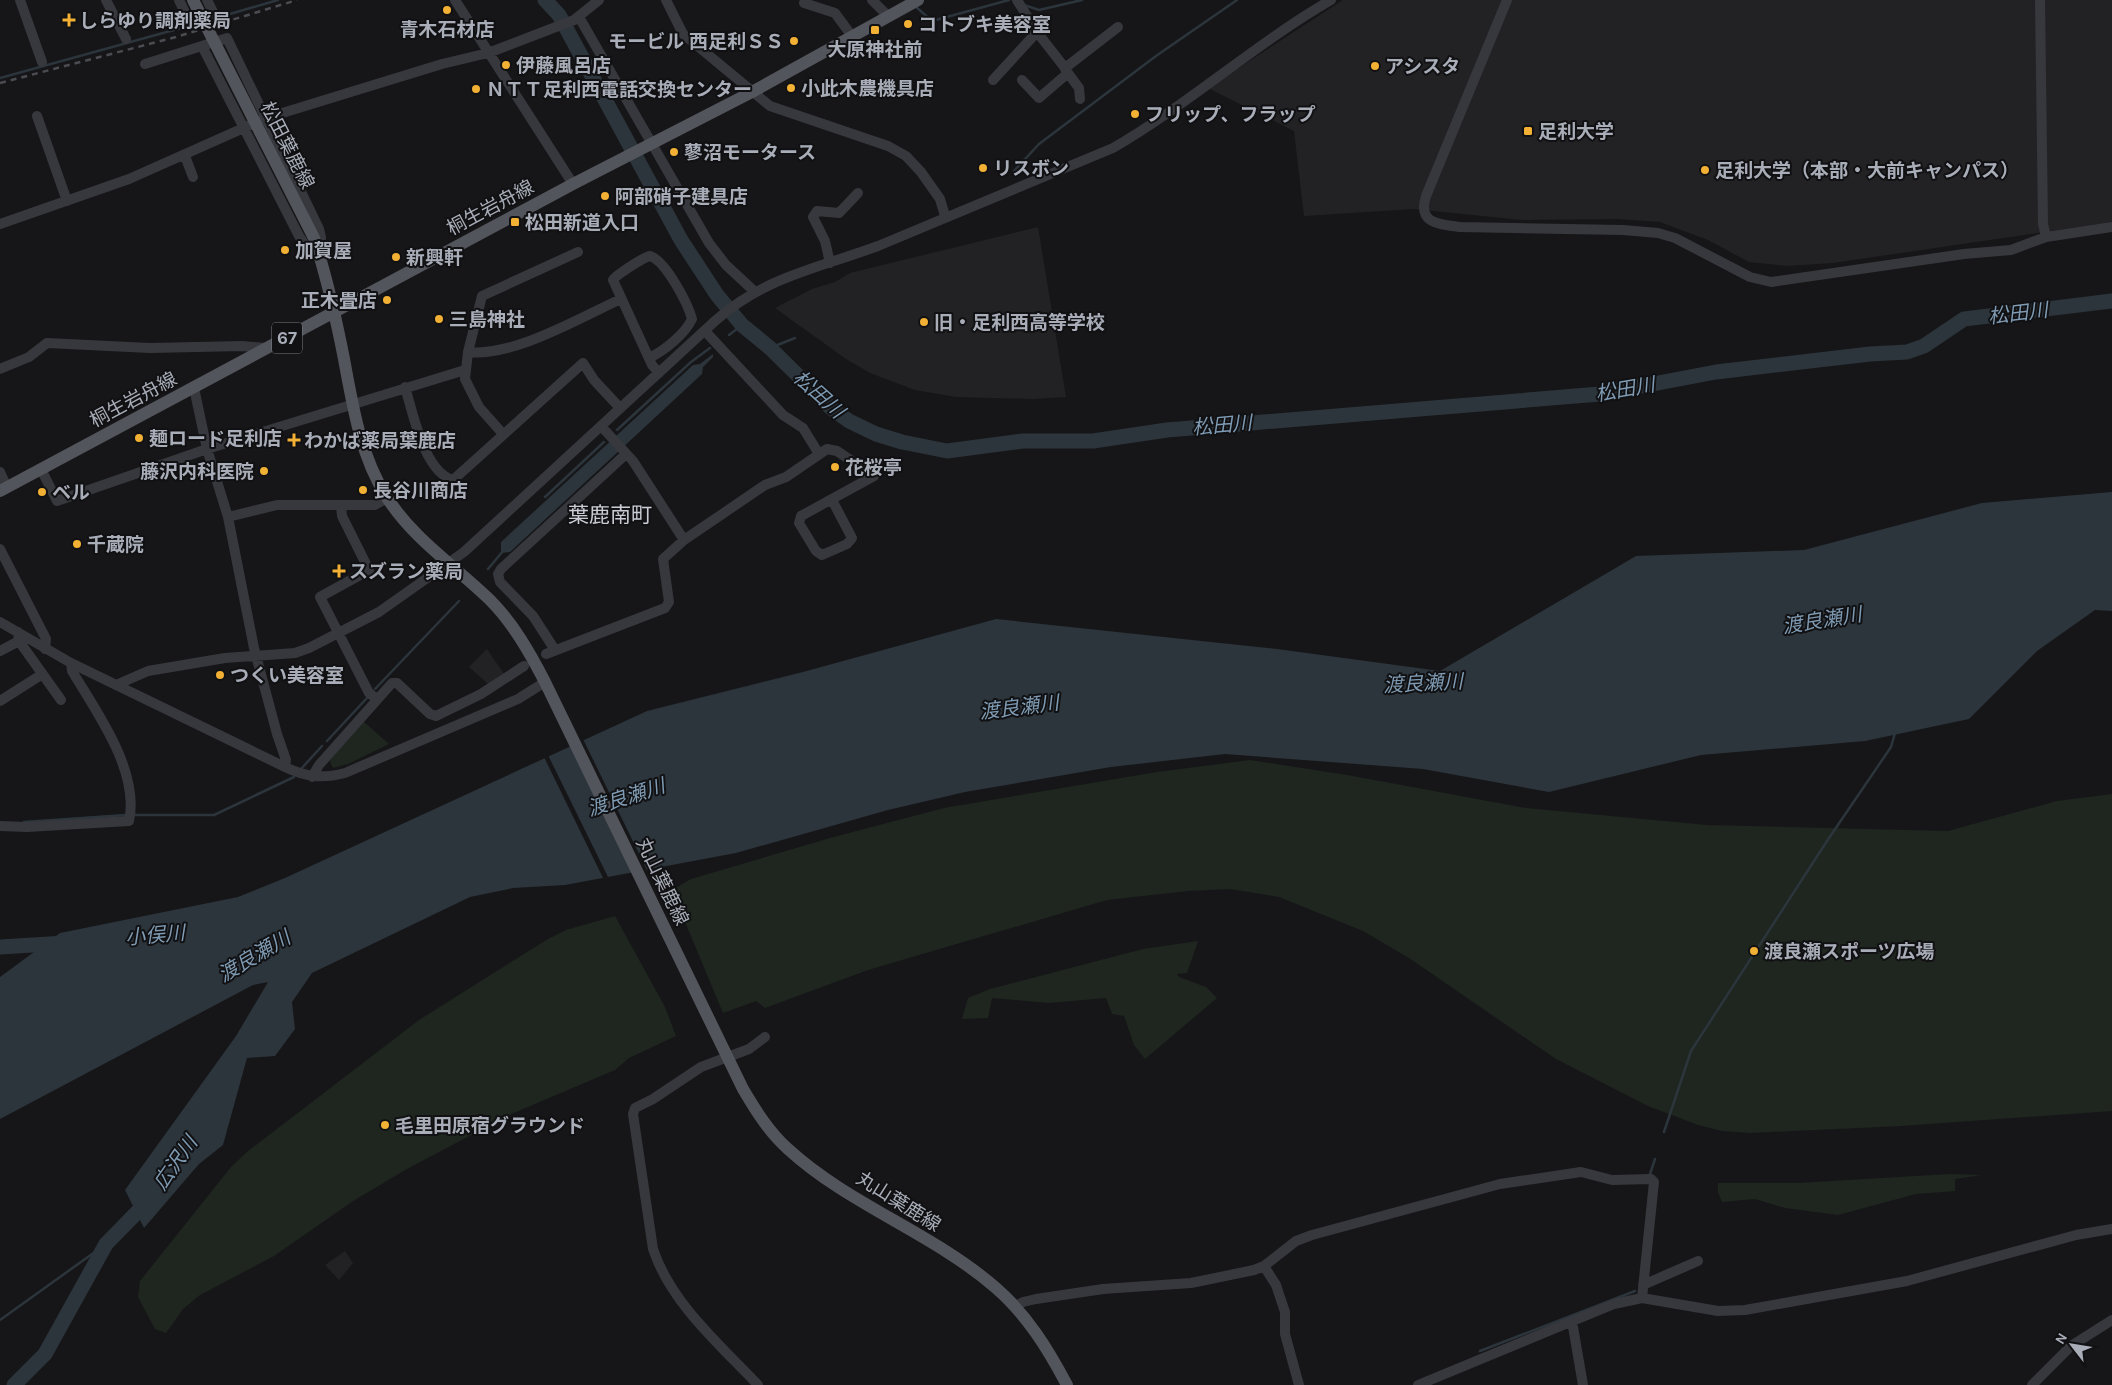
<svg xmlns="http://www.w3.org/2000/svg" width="2112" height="1385" font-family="Karla,'Noto Sans JP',sans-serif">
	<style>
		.built { fill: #222225 }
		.green { fill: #1e261f }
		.water { fill: #2c353c }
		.pier { fill: #161618 }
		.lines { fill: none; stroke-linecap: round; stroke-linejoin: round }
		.stream { stroke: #2c353c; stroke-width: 2.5 }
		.river { stroke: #2c353c; stroke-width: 15 }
		.minor { stroke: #37383d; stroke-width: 10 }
		.major { stroke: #53555c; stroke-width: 12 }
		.rail { stroke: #4a4c52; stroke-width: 2.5; stroke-dasharray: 6 5; stroke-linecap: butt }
		.major-bridge { stroke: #53555c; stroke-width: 12 }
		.poi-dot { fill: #f2b134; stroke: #111113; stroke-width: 2 }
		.labels { text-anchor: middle; stroke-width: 4; stroke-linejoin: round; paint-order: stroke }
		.shield { fill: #111113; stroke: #7b7e86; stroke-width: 1 }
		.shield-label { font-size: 18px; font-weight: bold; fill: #a8adb8 }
		.poi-label { font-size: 19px; font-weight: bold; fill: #a8adb8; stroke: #111113; text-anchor: start }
		.street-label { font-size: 19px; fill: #a8adb8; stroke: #111113 }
		.water-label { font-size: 20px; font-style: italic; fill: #7f9bb3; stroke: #111113 }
		.quarter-label { font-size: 21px; fill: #c9ccd4; stroke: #111113 }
	</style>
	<rect width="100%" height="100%" fill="#161618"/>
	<path class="built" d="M1343 0H2112V222L1833 263 1787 266 1749 262 1708 240 1660 222 1618 219 1522 220 1414 209 1304 216 1294 131 1208 88Z
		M1038 227 1066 397 1032 399 956 397 915 390 870 373 846 359 775 308 812 289 835 282 850 273Z
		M487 649 504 674 488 684 469 667Z
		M345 1251 353 1263 339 1280 325 1265Z"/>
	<path class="green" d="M363 721 389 744 348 764 333 768 330 762 331 756Z
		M1250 760 1347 775 1526 808 1707 825 1948 831 2057 801 2112 794V1111L1901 1126 1750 1133 1722 1131 1698 1125 1648 1106 1556 1059 1409 958 1363 931 1279 897 1230 889 1188 891 1107 900 868 970 765 1008 756 1001 723 1013 678 905 677 887 691 879 830 838 944 808 1157 772Z
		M615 916 665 1007 676 1036 629 1058 615 1070 509 1115 407 1169 353 1201 274 1256 200 1295 183 1309 166 1333 155 1329 138 1297 140 1281 231 1167 248 1151 419 1020 548 939 566 930Z
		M1198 941 1187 973 1177 974 1179 977 1206 987 1217 998 1145 1059 1134 1045 1124 1016 1112 1014 1106 998 1049 1003 992 998 988 1018 962 1019 968 998 990 989 1143 949Z
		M1950 1174 1982 1175 1955 1179V1191L1916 1194 1838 1215 1785 1208 1755 1199 1722 1202 1718 1192V1183H1798Z"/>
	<path class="water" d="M713 354V357L703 367 702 374 510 552 501 553V542L693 365 700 364Z
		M2112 492V611L2095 610 2037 651 1969 719 1865 741 1701 755 1549 792 1423 769 1225 754 1111 767 965 792 888 810 736 853 565 885 513 888 470 897 312 973 292 1002 295 1029 275 1056 247 1058 223 1145 199 1164 144 1228 125 1190 236 1036 268 982 253 985 0 1119V977L60 933 238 897 285 878 647 711 803 672 996 619 1277 649 1440 671 1636 556 1804 550 1982 503Z"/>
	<path class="pier" d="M582 737 648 872 635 874 570 742Z
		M547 753 609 879 604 880 543 755Z"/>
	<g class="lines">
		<path class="stream" d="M1024 5 1039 10 1082 0
			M915 6 932 21 1009 0
			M216 18 278 0
			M0 78 192 25
			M1014 171 1039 144 1156 56 1237 0
			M729 335 742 325
			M770 348 795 338
			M617 430 691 362 710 348
			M545 497 604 442
			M488 569 503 551
			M375 689 459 601
			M327 741 367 698
			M301 769 322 746
			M133 815H214L294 777
			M24 822 126 815
			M1664 1132 1691 1051 1827 841 1891 747 1895 733
			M1650 1174 1655 1159
			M0 1320 106 1244
			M1480 1351 1635 1291"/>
		<path class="river" d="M545 0 559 15 681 240 717 295 742 325 770 348 831 408 849 421 876 434 902 442 947 451 1023 441H1093L1167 430 1600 394 1716 372 1870 354 1907 352 1924 346 1964 319 2112 301
			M0 947 65 943
			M14 1385 45 1354 106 1244 150 1199"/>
		<path class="minor" d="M20 0 42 62
			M106 0 126 39
			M179 0 189 21
			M207 0 214 14
			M455 0 573 184
			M666 0 683 34 770 106 888 146 906 156 921 172 940 199 945 216
			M872 0 888 16
			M1017 0 1037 32 1065 68 1118 27
			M1507 0 1426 196C1417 224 1439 224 1460 227L1623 230 1658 233 1675 238 1750 277 1771 282 1964 254 2011 250 2046 237 2112 227
			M2040 0 2043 224 2046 237
			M804 3 835 13 852 36
			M579 17 709 243 726 265 754 291
			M145 64 227 38 319 229 321 237 319 254 306 246 299 236 202 46
			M1065 69 1079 88 1080 99
			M993 80 1037 32
			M1022 80 1039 98 1068 73
			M37 116 67 201
			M185 156 193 177
			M0 224 129 179 266 118 442 64 488 53 574 20 599 0
			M830 263 825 241 813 217 817 211 839 213 858 193
			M705 331 783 415 803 428 819 454
			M468 352C514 357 579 318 621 299
			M649 358C664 351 685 334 692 319 688 304 666 261 650 256 644 257 616 275 613 280L652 365 659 373
			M0 369 29 357 47 343 150 348 242 346 266 348
			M405 387C413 413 424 472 453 480L583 363 594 380 620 408
			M194 388 207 449 228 517 254 648 277 734 286 760 285 767
			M601 426 633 461 684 540
			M503 434 479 407 465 379 468 352 482 296 578 252
			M41 469 57 501 207 449 465 370
			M0 472 7 487
			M341 506 342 516 369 570 320 597 369 693 377 699
			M228 517 277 505H375L387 498
			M0 549 46 639 45 649
			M0 622 71 663 285 767C306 777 322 779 345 773L518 699 545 682
			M18 632 19 641 61 700
			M555 650 533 616 500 582 498 574 501 569 626 454
			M0 651 19 641
			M546 654 665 608 669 602 663 559 684 540 765 485 786 477 827 449 837 451 874 476 801 516 799 523 816 551 822 555 847 544 852 538 832 500
			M116 685 148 671 225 658 295 653 309 648 379 612 464 552 715 321C764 277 819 268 878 246L1113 148C1189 104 1255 44 1331 0
			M0 701 41 675
			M312 777 319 765 392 683H397L430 714 436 716 481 694 524 666
			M0 826 27 827 129 821C140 771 96 711 72 671L71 663
			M1264 1266 1276 1285 1285 1312V1334L1299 1385
			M1643 1285 1698 1261
			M1015 1307 1023 1302 1036 1299 1103 1289 1191 1283 1254 1270 1264 1266 1296 1241 1312 1235 1500 1184 1581 1172 1612 1180 1651 1179 1654 1182 1642 1298
			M1572 1321 1583 1385
			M758 1385C719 1344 671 1303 653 1249L633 1114 635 1108 653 1099 701 1067 749 1049 765 1037
			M1418 1385 1614 1304 1642 1298 1718 1311 1745 1310 1907 1281 2076 1235 2112 1229
			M2032 1385 2071 1346 2112 1320"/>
		<path class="major" d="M260 132 314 238C327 278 336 318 344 359 353 407 360 454 386 496 412 538 455 566 490 600 513 623 530 653 545 682L743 1089C756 1111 769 1132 788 1149 849 1205 933 1233 996 1288 1027 1315 1048 1349 1067 1385
			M0 491 573 184 752 92 918 0"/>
		<path class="rail" d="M0 83 176 37 297 0"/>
		<path class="major-bridge" d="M193 0 260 132"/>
	</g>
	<g class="poi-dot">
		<circle cx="447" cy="10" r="5"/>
		<path d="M66.5 12.5h5v5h5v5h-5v5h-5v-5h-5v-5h5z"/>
		<circle cx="908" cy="24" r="5"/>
		<rect x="870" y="25" width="10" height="10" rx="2.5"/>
		<circle cx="794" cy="41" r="5"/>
		<circle cx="506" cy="65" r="5"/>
		<circle cx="1375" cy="66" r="5"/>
		<circle cx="791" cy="88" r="5"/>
		<circle cx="476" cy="89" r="5"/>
		<circle cx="1135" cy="114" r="5"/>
		<rect x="1523" y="126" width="10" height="10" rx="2.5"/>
		<circle cx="674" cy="152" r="5"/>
		<circle cx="983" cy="168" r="5"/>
		<circle cx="1705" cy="170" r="5"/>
		<circle cx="605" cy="196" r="5"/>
		<rect x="510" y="217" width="10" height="10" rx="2.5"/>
		<circle cx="285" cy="250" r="5"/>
		<circle cx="396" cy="257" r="5"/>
		<circle cx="387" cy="300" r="5"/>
		<circle cx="439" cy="319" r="5"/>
		<circle cx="924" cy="322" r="5"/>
		<circle cx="139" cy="438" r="5"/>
		<path d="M291.5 432.5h5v5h5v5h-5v5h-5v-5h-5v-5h5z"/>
		<circle cx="835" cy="467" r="5"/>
		<circle cx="264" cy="471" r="5"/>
		<circle cx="363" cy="490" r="5"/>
		<circle cx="42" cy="492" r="5"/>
		<circle cx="77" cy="544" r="5"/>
		<path d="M336.5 563.5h5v5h5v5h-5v5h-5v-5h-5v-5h5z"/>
		<circle cx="220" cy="675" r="5"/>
		<circle cx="1754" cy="951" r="5"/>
		<circle cx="385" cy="1125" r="5"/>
	</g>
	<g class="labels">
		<rect class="shield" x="272" y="322.5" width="30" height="31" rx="4"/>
		<g class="shield-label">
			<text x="287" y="344">67</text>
		</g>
		<g class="poi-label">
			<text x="79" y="27">しらゆり調剤薬局</text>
			<text x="918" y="31">コトブキ美容室</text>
			<text x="447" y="36" text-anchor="middle">青木石材店</text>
			<text x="784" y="48" text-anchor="end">モービル 西足利ＳＳ</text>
			<text x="875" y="56" text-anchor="middle">大原神社前</text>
			<text x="516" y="72">伊藤風呂店</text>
			<text x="1385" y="73">アシスタ</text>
			<text x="801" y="95">小此木農機具店</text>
			<text x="486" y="96">ＮＴＴ足利西電話交換センター</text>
			<text x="1145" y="121">フリップ、フラップ</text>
			<text x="1538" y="138">足利大学</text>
			<text x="684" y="159">蓼沼モータース</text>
			<text x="993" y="175">リスボン</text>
			<text x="1715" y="177">足利大学（本部・大前キャンパス）</text>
			<text x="615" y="203">阿部硝子建具店</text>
			<text x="525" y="229">松田新道入口</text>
			<text x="295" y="257">加賀屋</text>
			<text x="406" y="264">新興軒</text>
			<text x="377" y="307" text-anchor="end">正木畳店</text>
			<text x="449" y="326">三島神社</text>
			<text x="934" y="329">旧・足利西高等学校</text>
			<text x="149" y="445">麺ロード足利店</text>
			<text x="304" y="447">わかば薬局葉鹿店</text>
			<text x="845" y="474">花桜亭</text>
			<text x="254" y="478" text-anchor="end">藤沢内科医院</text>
			<text x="373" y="497">長谷川商店</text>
			<text x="52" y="499">ベル</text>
			<text x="87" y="551">千蔵院</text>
			<text x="349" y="578">スズラン薬局</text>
			<text x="230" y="682">つくい美容室</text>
			<text x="1764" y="958">渡良瀬スポーツ広場</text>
			<text x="395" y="1132">毛里田原宿グラウンド</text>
		</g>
		<g class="street-label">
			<text transform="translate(288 145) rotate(63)" y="7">松田葉鹿線</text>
			<text transform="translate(490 207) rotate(-28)" y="7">桐生岩舟線</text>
			<text transform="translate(133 399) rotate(-28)" y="7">桐生岩舟線</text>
			<text transform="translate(663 881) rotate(64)" y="7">丸山葉鹿線</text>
			<text transform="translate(899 1201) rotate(32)" y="7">丸山葉鹿線</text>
		</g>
		<g class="water-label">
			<text transform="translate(2018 313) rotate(-7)" y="7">松田川</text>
			<text transform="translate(1625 389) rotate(-10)" y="7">松田川</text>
			<text transform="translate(819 394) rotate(42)" y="7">松田川</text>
			<text transform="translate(1222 425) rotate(-5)" y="7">松田川</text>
			<text transform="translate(1822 620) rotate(-9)" y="7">渡良瀬川</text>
			<text transform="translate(1423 683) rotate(-3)" y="7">渡良瀬川</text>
			<text transform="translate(1019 707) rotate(-7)" y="7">渡良瀬川</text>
			<text transform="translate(626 797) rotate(-18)" y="7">渡良瀬川</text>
			<text transform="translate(155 935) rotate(-5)" y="7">小俣川</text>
			<text transform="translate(254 956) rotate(-31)" y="7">渡良瀬川</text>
			<text transform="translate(175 1163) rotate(-55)" y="7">広沢川</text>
		</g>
		<g class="quarter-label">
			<text x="610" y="522">葉鹿南町</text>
		</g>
	</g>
	<g transform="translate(2072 1345) rotate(301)" stroke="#111113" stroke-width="4" paint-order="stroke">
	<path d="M0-4L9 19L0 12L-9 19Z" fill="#a8adb8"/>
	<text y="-8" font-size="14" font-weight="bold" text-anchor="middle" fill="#a8adb8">N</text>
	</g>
</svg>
